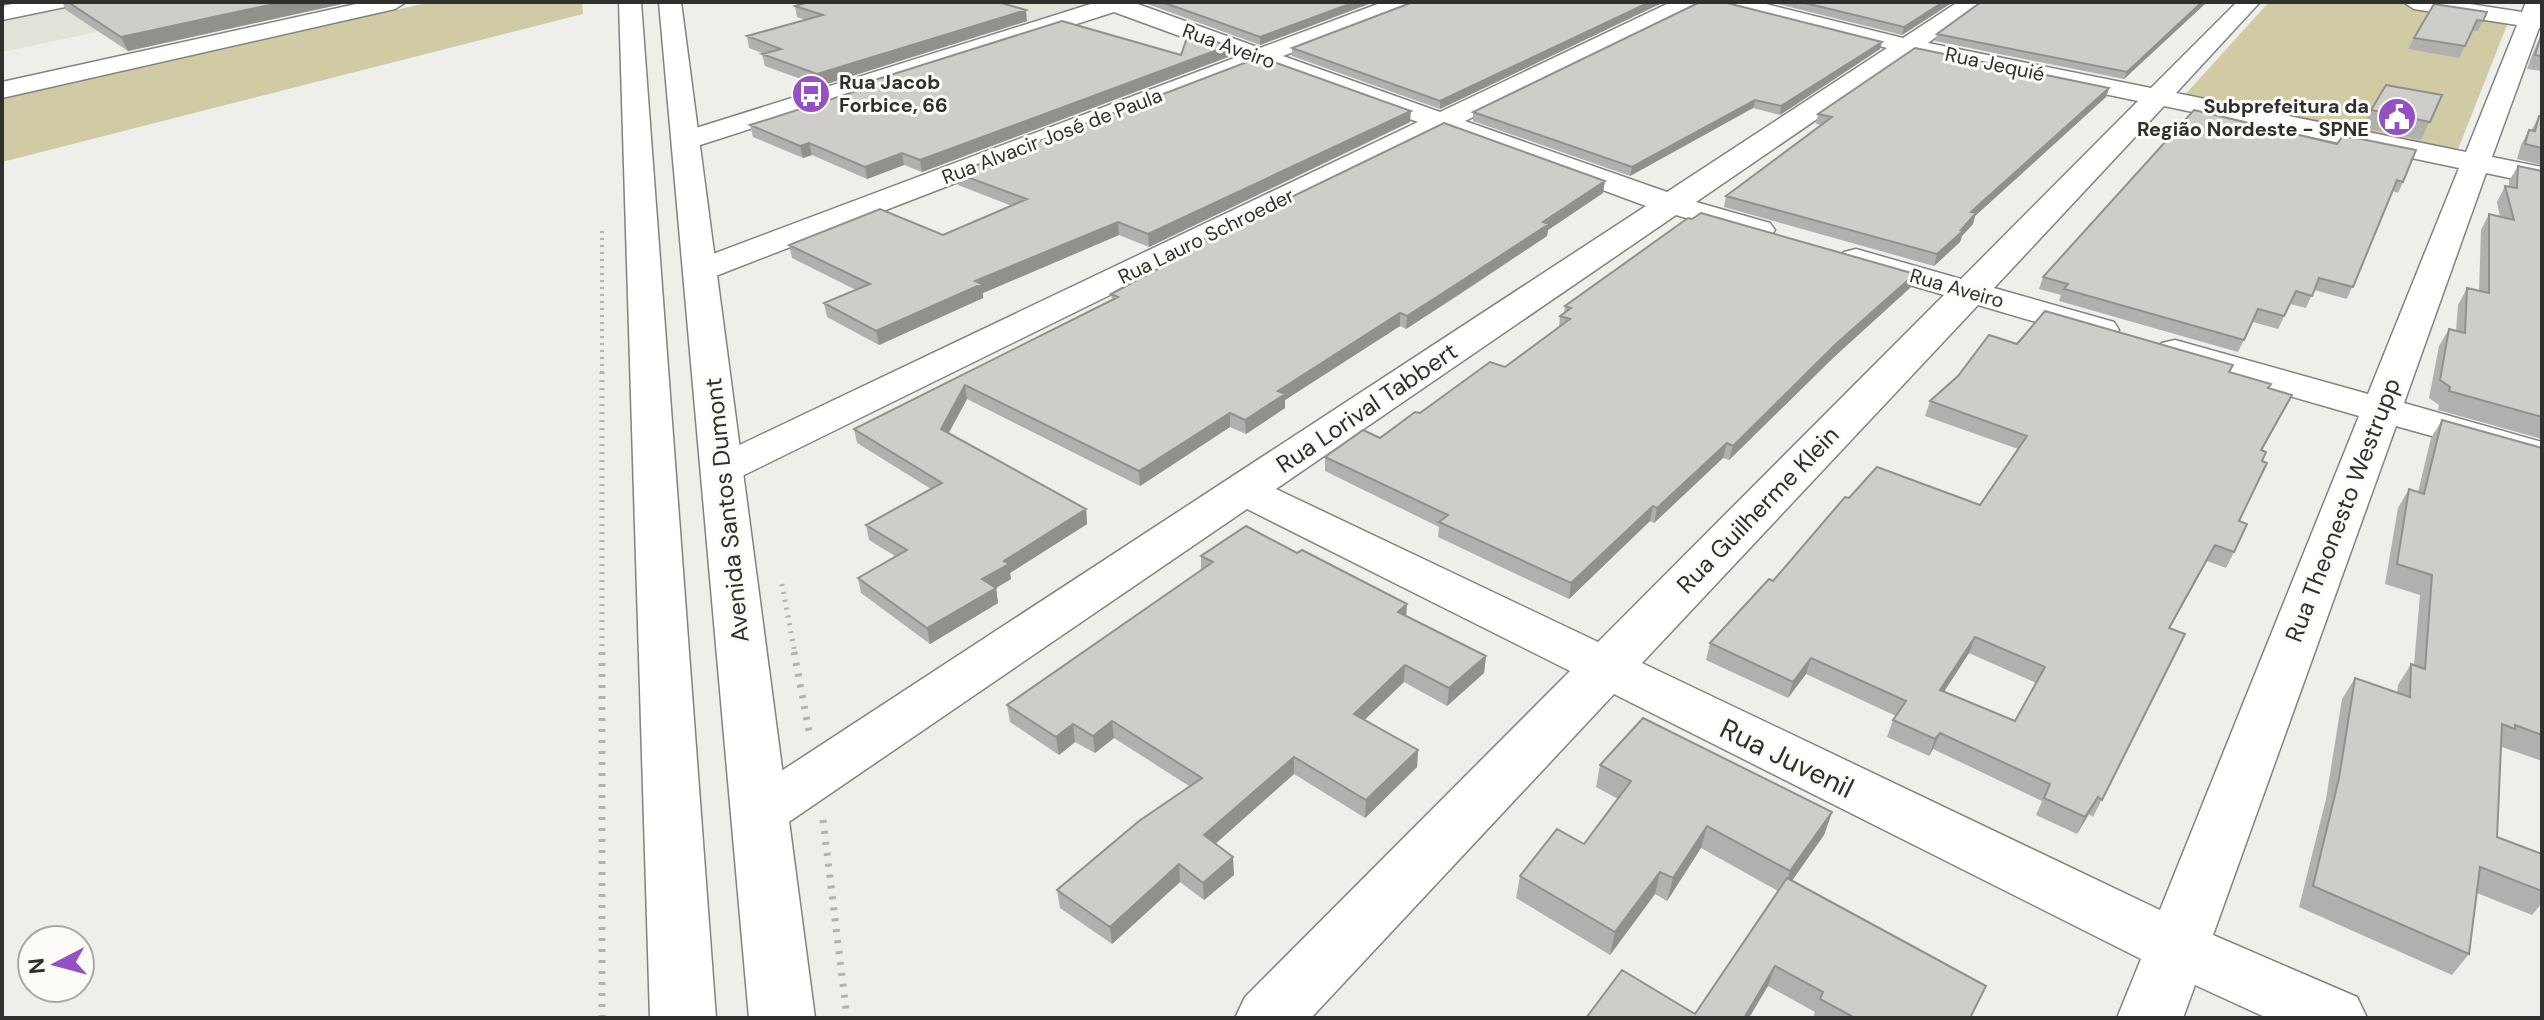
<svg xmlns="http://www.w3.org/2000/svg" width="2544" height="1020" font-family="'DM Sans',sans-serif">
	<style>
		.built { fill: #e3e2d8 }
		.green { fill: #d1cba5 }
		.lines { fill: none; stroke-linecap: round; stroke-linejoin: round }
		.minor-casing { stroke: #82827f; stroke-width: 3 }
		.major-casing { stroke: #82827f; stroke-width: 3 }
		.path-far2 { stroke: #b2b2af; stroke-width: 4; stroke-dasharray: 2 5; stroke-linecap: butt }
		.path-far1 { stroke: #b2b2af; stroke-width: 5; stroke-dasharray: 2 6; stroke-linecap: butt }
		.path { stroke: #b2b2af; stroke-width: 7; stroke-dasharray: 3 8; stroke-linecap: butt }
		.minor { fill: #fff; fill-rule: evenodd }
		.major { fill: #fff; fill-rule: evenodd }
		.wall { fill: #b1b0ae; fill-rule: evenodd }
		.shaded-wall { fill: #90908d }
		.building { fill: #cecdca; stroke: #90908d; stroke-width: 2; fill-rule: evenodd }
		.labels { text-anchor: middle; stroke-width: 6; stroke-linejoin: round; paint-order: stroke }
		.far-street-label { font-size: 20px; fill: #2f2f2d; stroke: #fcfbf7 }
		.far-poi-label { font-size: 20px; font-weight: bold; fill: #2f2f2d; stroke: #fcfbf7; text-anchor: start }
		.street-label { font-size: 24px; fill: #2f2f2d; stroke: #fcfbf7 }
		.near-street-label { font-size: 28px; fill: #2f2f2d; stroke: #fcfbf7 }
	</style>
	<rect width="100%" height="100%" fill="#eeeeea"/>
	<path class="built" d="M35 2H239L2 52V8Z
		M896 2H1081L1087 4 998 33Z"/>
	<path class="green" d="M431 2H582L583 14 2 162V99Z
		M2269 2H2391L2509 20 2457 152 2183 97Z"/>
	<g class="lines">
		<g class="minor-casing">
			<path id="minor" d="M23 2H68L65 7 2 20V6Z
				M365 2H406L395 9 2 98V82Z
				M1097 2H1132L1260 48 1383 2H1414L1411 7 1283 56 1440 112 1671 2H1700L1697 7 1465 121 1667 192 1887 48 1723 7 1720 2H1758L1903 38 1958 2H1984L1928 43 2151 88 2237 2H2260L2176 93 2466 152 2517 25 2414 9 2403 2H2457L2522 12 2526 2H2542V29L2539 28 2492 157 2542 167V185L2486 173 2404 403 2542 442V467L2396 426 2213 935 2357 997 2367 1018H2267L2195 985 2183 1018H2117L2141 959 1614 694 1311 1018H1235L1245 997 1570 671 1247 509 780 828 760 835 740 828 731 813 740 798 1646 206 1443 131 738 478 723 482 708 478 702 469 708 460 1418 122 1260 65 713 277 701 280 689 277 684 270 689 263 1237 57 1114 12 697 146 687 148 677 146 673 140 677 134ZM1912 54 2138 101 1961 279 1856 249 1844 252 1839 259 1844 266 1944 295 1598 642 1276 489 1676 215 1759 240 1770 237 1775 230 1770 223 1696 202ZM2164 106 2459 168 2368 394 2175 340 2162 343 2156 351 2162 359 2359 416 2160 910 1642 663 1978 305 2101 341 2114 338 2119 330 2114 322 1994 288Z"/>
		</g>
		<g class="major-casing">
			<path id="major" d="M619 2H641L716 1018H650Z
				M659 2H681L815 1018H749Z"/>
		</g>
		<path class="path-far2" d="M602 231V374"/>
		<path class="path-far1" d="M602 372V654
			M782 584 795 654"/>
		<path class="path" d="M602 652V1018
			M794 652 809 731
			M823 820 847 1018"/>
		<use href="#minor" class="minor"/>
		<use href="#major" class="major"/>
	</g>
	<path class="wall" d="M62 2H351L128 51 66 10Z
		M1142 2H1374L1260 45Z
		M1664 2 1440 109 1292 56V48Z
		M1770 2H1953L1902 35Z
		M1981 2H2207L2124 79 1935 41 1937 34Z
		M795 6 1027 21 820 86 765 66 762 54H765L749 48 747 36 806 20 797 17Z
		M2487 12 2478 31H2472L2459 58 2408 49 2414 38Z
		M2541 36 2542 71 2527 69 2534 50Z
		M1880 49 1780 115 1753 108 1630 176 1473 121V112Z
		M1181 55 1228 57 922 172 904 165 867 179 812 155 803 158 753 137 750 125 853 92 852 87Z
		M2109 88 2106 97 1975 216 1973 224 1962 236 1960 242 1934 266 1724 207 1726 196 1821 125 1816 124 1818 114Z
		M2442 95 2421 140 2363 128 2371 110Z
		M2539 116H2542V165L2517 159 2521 145 2529 130 2531 131Z
		M1410 122 1149 247 1119 235 983 293V298L879 345 827 317 824 303 856 290 792 258 789 245 943 235 1012 206 958 185 956 173Z
		M2337 144 2403 182 2398 193 2393 191 2347 299 2314 290 2306 308 2290 304 2278 329 2253 322 2238 352 2059 301 2061 295 2039 289 2043 277Z
		M2518 166 2542 171V439L2438 410 2439 405 2429 398 2439 346 2449 329 2456 331 2458 305 2467 288 2479 291 2481 230 2489 214 2500 217 2497 202 2505 186 2509 187V181Z
		M1603 193 1548 230 1547 236 1462 293 1406 329 1400 326 1285 400V408L1246 434 1230 427 1140 486 967 399 949 433 1086 509 1087 524 1010 573 1011 579 996 588 998 603 930 644 861 593 858 578 895 556 869 540 866 525 931 489 857 443 854 429 1112 300 1111 294 1184 255V249Z
		M1911 287 1834 357 1729 460 1723 458 1654 523 1650 521 1569 599 1438 537 1439 527 1325 471V457L1380 438 1420 413 1505 367 1559 327 1560 316 1564 313 1565 306Z
		M2017 344 2229 372 2269 388 2292 395 2262 451 2239 521 2234 552 2226 568 2207 561 2170 628 2185 634 2093 817 2089 814 2077 834 2036 815 2042 801 1933 749 1929 756 1887 737 1893 720 1896 716 1806 674 1788 698 1706 660 1710 643 1773 581 1849 498 1980 505 2018 449 1925 416 1930 401ZM1969 653 2036 683 2015 721 1944 692Z
		M2442 420 2542 448V761L2502 747 2501 749 2497 837 2542 854V903L2532 915 2477 893 2469 954 2452 975 2299 907 2326 799 2342 699 2355 678 2397 693 2398 685 2411 664 2414 665 2420 595 2385 584 2398 508 2409 489 2418 492 2431 438Z
		M1201 556 1407 616 1486 656 1484 673 1447 706 1404 682 1364 720 1418 750 1417 767 1365 818 1294 774 1215 844 1234 875 1204 900 1180 882 1112 944 1060 908 1057 890 1189 786 1114 738 1095 753 1075 742 1059 755 1010 722 1007 705 1201 570Z
		M1600 765 1832 812 1824 835 1792 881 1970 1018H1813L1815 1012 1768 986 1695 1014 1778 891 1701 848 1667 901 1655 894 1610 955 1516 898 1520 876 1584 844 1618 799 1596 787Z"/>
	<path class="shaded-wall" d="M283 2H351L128 51 121 37Z
		M1355 2H1374L1260 45V37Z
		M1650 2H1664L1440 109V101Z
		M1943 2H1953L1902 35 1904 27Z
		M2202 2H2207L2124 79 2127 72Z
		M1026 10 1027 21 820 86 817 74Z
		M1882 42 1880 49 1780 115 1781 106Z
		M1228 46V57L922 172 920 160Z
		M2109 88 2106 97 1975 216 1973 224 1962 236 1960 242 1934 266 1937 254 1961 230 1971 212Z
		M1755 100 1753 108 1630 176 1632 167Z
		M1411 111 1410 122 1149 247 1148 234Z
		M809 143 812 155 803 158 800 146Z
		M902 153 904 165 867 179 865 167Z
		M1605 181 1603 193 1548 230 1547 236 1406 329 1407 316Z
		M1118 222 1119 235 983 293V298L879 345 876 331 975 281Z
		M1915 274 1911 287 1834 357 1729 460 1733 446 1837 343Z
		M1400 313V326L1285 400V408L1246 434 1245 420 1278 391Z
		M965 385 967 399 943 443 941 429Z
		M1230 413V427L1140 486 1139 471Z
		M1727 443 1723 458 1654 523 1657 508Z
		M1653 506 1650 521 1569 599 1571 583Z
		M1086 509 1087 524 1010 573 1011 579 996 588 998 603 930 644 927 628 982 579 1004 561Z
		M2215 545 2207 561 2161 644 2169 628Z
		M1407 604 1406 621 1398 612Z
		M1975 637 1969 653 1934 707 1940 690Z
		M1486 656 1484 673 1447 706 1449 688Z
		M1811 658 1806 674 1788 698 1793 682Z
		M1405 665 1404 682 1353 731 1354 714Z
		M1112 721 1114 738 1095 753 1093 736Z
		M1073 724 1075 742 1059 755 1056 737Z
		M1940 733 1933 749 1929 756 1935 739Z
		M1418 750 1417 767 1365 818 1366 800Z
		M1294 757V774L1205 853 1204 835Z
		M2098 797 2089 814 2077 834 2085 817Z
		M1832 812 1824 835 1783 893 1790 871Z
		M1707 826 1701 848 1667 901 1673 878Z
		M1233 857 1234 875 1204 900 1203 883Z
		M1179 864 1180 882 1112 944 1110 927Z
		M1660 872 1655 894 1610 955 1615 932Z
		M1775 966 1768 986 1749 1018H1744Z"/>
	<path class="building" d="M68 2H283L121 37Z
		M809 2H998L1026 10 817 74 762 54 781 49 747 36 823 15 795 6Z
		M1162 2H1355L1260 37Z
		M1413 2H1650L1440 101 1292 48Z
		M1700 2H1723L1882 42 1781 106 1755 100 1632 167 1473 112Z
		M1801 2H1943L1904 27Z
		M1981 2H2202L2127 72 1937 34Z
		M2434 4 2487 12 2483 21 2477 20 2465 46 2414 38Z
		M1062 21 1181 55 1189 32 1228 46 920 160 902 153 865 167 809 143 800 146 750 125 860 90 852 87Z
		M2541 36 2542 56 2535 55Z
		M1915 48 2109 88 1971 212 1976 213 1961 230H1964L1937 254 1726 196 1832 117 1818 114Z
		M1260 57 1411 111 1148 234 1118 222 975 281 982 284 876 331 824 303 870 284 789 245 880 209 943 235 1027 199 956 173Z
		M2386 85 2442 95 2430 122 2371 110Z
		M2194 110 2337 144 2342 137 2356 138 2416 150 2403 182 2397 180 2353 287 2319 278 2312 296 2296 291 2284 316 2258 309 2244 340 2064 289 2068 284 2043 277Z
		M2539 116H2542V148L2525 144 2529 130 2535 131Z
		M1444 123 1605 181 1543 222 1549 224 1463 280 1407 316 1400 313 1278 391 1285 394 1245 420 1230 413 1139 471 965 385 941 429 1086 509 1004 561 1009 564 982 579 996 588 927 628 858 578 907 550 866 525 942 483 854 429 1118 297 1111 294 1191 251 1184 249Z
		M2518 166 2542 171V417L2449 391 2450 387 2440 380 2449 329 2465 333 2467 288 2489 293V214L2514 220 2505 186 2517 188Z
		M1701 213 1915 274 1837 343 1733 446 1727 443 1657 508 1653 506 1571 583 1439 522 1448 515 1325 457 1363 430 1380 438 1415 412 1420 413 1490 362 1505 367 1570 319 1560 316 1571 308 1565 306 1688 218 1692 219Z
		M2045 311 2233 365 2229 372 2271 384 2268 388 2292 395 2261 450 2266 452 2262 461 2267 463 2239 521 2247 524 2234 552 2215 545 2169 628 2185 634 2102 800 2098 797 2085 817 2044 798 2050 784 1940 733 1935 739 1893 720 1906 701 1811 658 1793 682 1710 643 1769 579 1773 581 1845 497 1849 498 1877 467 1980 505 2027 436 1930 401 1958 376 1989 335 2017 344ZM1975 637 2045 667 2015 721 1940 690Z
		M2442 420 2542 448V735L2515 725V729L2502 724 2497 837 2542 854V891L2480 867 2469 954 2313 886 2339 778 2355 678 2410 697 2411 664 2425 669 2432 575 2397 564 2409 489 2424 494Z
		M1246 526 1297 553 1302 550 1407 604 1398 612 1486 656 1449 688 1405 665 1354 714 1418 750 1366 800 1294 757 1204 835 1233 857 1203 883 1179 864 1110 927 1057 890 1139 821 1202 778 1112 721 1093 736 1073 724 1056 737 1007 705 1213 562 1201 556Z
		M1643 718 1832 812 1790 871 1707 826 1673 878 1660 872 1615 932 1520 876 1557 829 1584 844 1631 781 1600 765Z
		M1787 878 1986 986 1970 1018H1855L1820 999 1823 992 1775 966 1744 1018H1586L1622 970 1695 1014Z"/>
	<defs>
		<g id="bus-disc" transform="scale(2)"><circle r="9.5" fill="#9550c4" stroke="#fcfbf7"/><path d="M-5-6H5V4H4V6H2V4H-2V6H-4V4H-5ZM-3.5-4V0h7V-4ZM-3.5 1.2v1.5H-2V1.2ZM2 1.2v1.5H3.5V1.2Z" fill="#fff"/></g>
		<g id="civic-disc" transform="scale(2)"><circle r="9.5" fill="#9550c4" stroke="#fcfbf7"/><path d="M-.6-6.5H3V-4.5H.6V-3L4-1V1h2V6H-6V1h2V-1L-.6-3ZM-1.2 2.5V6h2.4V2.5Z" fill="#fff"/></g>
	</defs>
	<g fill-rule="evenodd">
		<use href="#bus-disc" x="811" y="94"/>
		<use href="#civic-disc" x="2397" y="117"/>
	</g>
	<g class="labels">
		<g class="far-street-label">
			<text transform="translate(1229 46) rotate(20)" y="7">Rua Aveiro</text>
			<text transform="translate(1995 64) rotate(12)" y="7">Rua Jequié</text>
			<text transform="translate(1052 136) rotate(-21)" y="7">Rua Alvacir José de Paula</text>
			<text transform="translate(1206 236) rotate(-26)" y="7">Rua Lauro Schroeder</text>
			<text transform="translate(1957 288) rotate(16)" y="7">Rua Aveiro</text>
		</g>
		<g class="far-poi-label">
			<text x="839" y="89">Rua Jacob<tspan x="839" dy="23">Forbice, 66</tspan></text>
			<text x="2369" y="113" text-anchor="end">Subprefeitura da<tspan x="2369" dy="23">Região Nordeste - SPNE</tspan></text>
		</g>
		<g class="street-label">
			<text transform="translate(1367 408) rotate(-34)" y="8">Rua Lorival Tabbert</text>
			<text transform="translate(727 510) rotate(-96)" y="8">Avenida Santos Dumont</text>
			<text transform="translate(1758 510) rotate(-46)" y="8">Rua Guilherme Klein</text>
			<text transform="translate(2343 510) rotate(-69)" y="8">Rua Theonesto Westrupp</text>
		</g>
		<g class="near-street-label">
			<text transform="translate(1787 758) rotate(26)" y="10">Rua Juvenil</text>
		</g>
	</g>
	<rect width="2544" height="1020" fill="none" stroke="#2f2f2d" stroke-width="8"/>
	<g transform="translate(56 964) rotate(264)"><circle r="38" fill="#fcfbf7" stroke="#aaa9a6" stroke-width="2"/>
	<path d="M0-6L14 30L0 20L-14 30Z" fill="#9550c4"/>
	<text y="-12" font-size="22" font-weight="bold" text-anchor="middle" fill="#2f2f2d">N</text>
	</g>
</svg>
